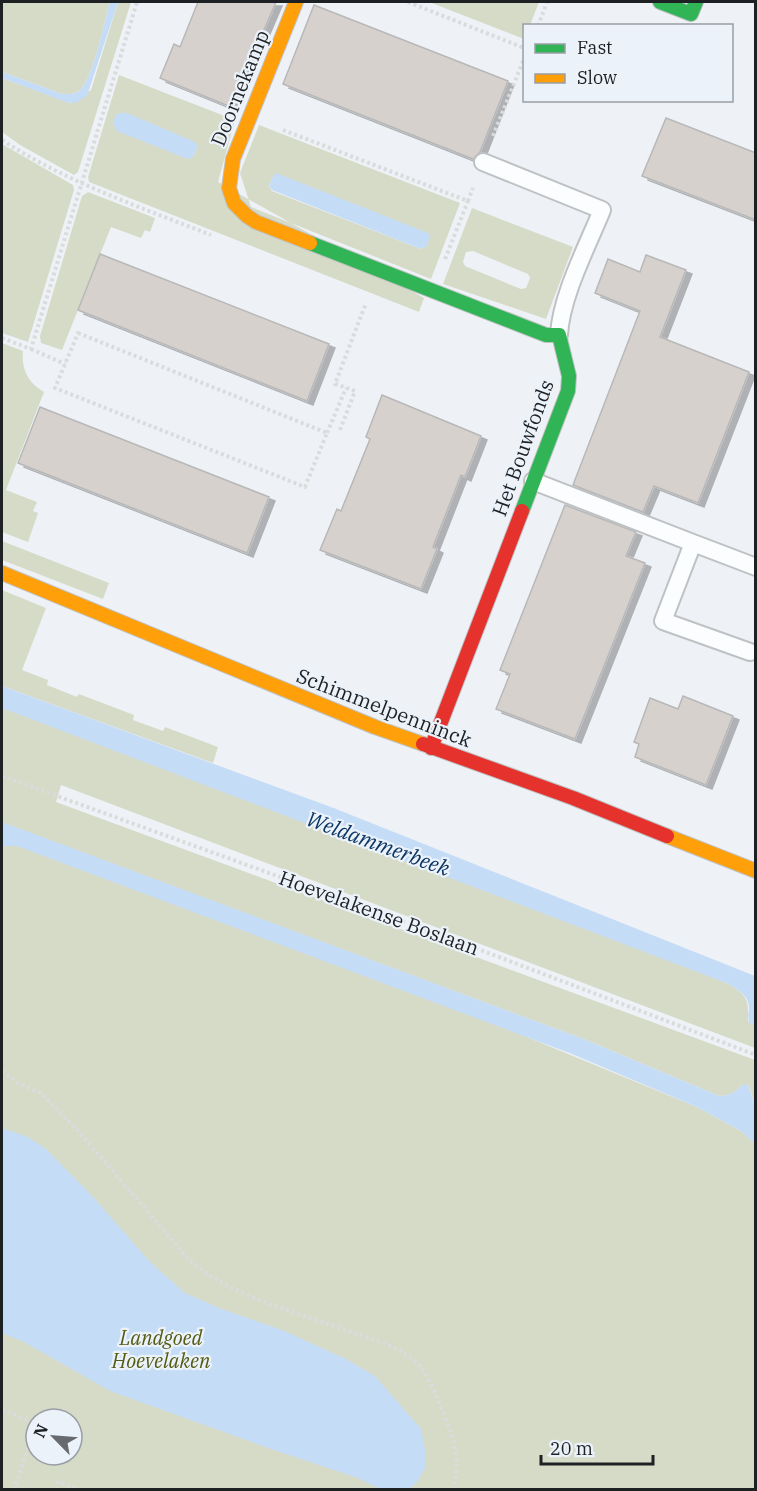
<svg xmlns="http://www.w3.org/2000/svg" width="757" height="1491" font-family="'IBM Plex Serif',serif">
	<style>
		.green { fill: #d6dbc8; fill-rule: evenodd }
		.water { fill: #c5dcf7 }
		.building { fill: #d7d1cd; stroke: #b8b8b9; stroke-width: 1.5; filter: url(#shadow) }
		.lines { fill: none; stroke-linecap: round; stroke-linejoin: round }
		.lane-casing { stroke: #bfc2c4; stroke-width: 20 }
		.fast-casing { stroke: #bfc2c4; stroke-width: 16 }
		.slow-casing { stroke: #bfc2c4; stroke-width: 16 }
		.jam-casing { stroke: #bfc2c4; stroke-width: 16 }
		.path { stroke: #dadbdc; stroke-width: 4; stroke-dasharray: 3 3; stroke-linecap: butt }
		.lane { stroke: #fcfdfe; stroke-width: 16 }
		.fast { stroke: #30b455; stroke-width: 14 }
		.slow { stroke: #ff9f0a; stroke-width: 14 }
		.jam { stroke: #e5322d; stroke-width: 14 }
		.labels { text-anchor: middle; stroke-width: 4.5; stroke-linejoin: round; paint-order: stroke }
		.street-label { font-size: 20px; fill: #1e2124; stroke: #ebf2fa }
		.park-label { font-size: 20px; font-style: italic; fill: #545b15; stroke: #ebf2fa }
		.water-label { font-size: 21px; font-style: italic; fill: #0c3663; stroke: #ebf2fa }
	</style>
	<defs>
		<filter id="shadow"><feDropShadow dx="6" dy="4" stdDeviation="0" flood-color="#0004"/></filter>
	</defs>
	<rect width="100%" height="100%" fill="#eef2f6"/>
	<path class="green" d="M2 2H110C104 22 94 76 80 90 75 95 69 94 62 94L2 72Z
		M118 2H131L78 172 74 175 20 145 2 132V78L71 103 91 90Z
		M429 2H428H539L530 25 524 26V39Z
		M119 75 235 120 218 182 424 298 419 312 89 182 88 177ZM113 123 198 146 193 157Z
		M259 125 460 203 431 279 251 207 240 173ZM273 176 427 246 421 249 272 191 269 186Z
		M2 144 73 185 74 190 28 342 2 333Z
		M88 192 155 218 150 232 145 230 141 238 111 227 62 350 41 343 40 336 82 196Z
		M472 208 573 247 546 319 443 284ZM473 251 528 274 530 278 526 288 521 289 465 266 463 262 466 252Z
		M2 343 23 351C21 369 28 383 44 392L6 490 37 502 33 511 38 513 28 542 2 532Z
		M2 541 109 583 103 599 2 560Z
		M2 590 46 608 22 670 48 680 47 685 77 697 79 694 134 715 133 720 163 731 165 727 218 747 213 763 2 686Z
		M2 691 729 984C747 996 749 999 748 1021L754 1024 755 1022V1048L61 785 56 802 755 1060V1107L749 1086 742 1085C736 1092 729 1096 719 1096L586 1040 46 839 697 1107 741 1131 756 1144 755 1489H2ZM36 1419H72V1455H36Z"/>
	<path class="water" d="M110 2H118L87 96 75 103 66 102 2 78V72L62 94C69 94 75 95 80 90 94 76 104 22 110 2Z
		M120 113H127L195 142 198 146 193 157 188 159 117 131 113 123 116 115Z
		M276 173 428 233 430 236 427 246 421 249 272 190 269 186 273 176Z
		M2 686 331 807 755 976V1022L754 1024H750C748 1019 748 1016 749 1010 750 996 739 991 729 984L2 708Z
		M2 822 586 1040 719 1096C729 1096 736 1092 742 1085L748 1084 755 1107V1144L741 1131 697 1107 572 1054 17 846H2Z
		M2 1128 28 1137 46 1149 94 1198 150 1262 185 1293 219 1308 282 1330 346 1359 375 1376 421 1429 425 1449 426 1467 417 1482 409 1489H381L355 1477 271 1449 110 1391 24 1342 2 1333Z"/>
	<path class="building" d="M198 2H276L231 107 160 78 174 44 180 47Z
		M314 5 508 81 480 152 473 159 283 84Z
		M666 118 756 153V220L642 176Z
		M100 254 329 344 307 401 78 310Z
		M646 255 686 270 660 337 749 372 698 503 654 486 643 512 573 485 640 311 595 293 608 259 640 272Z
		M382 395 481 436 465 477 461 475 433 547 437 549 421 589 320 550 337 509 341 511 370 439 366 437Z
		M40 407 269 497 247 553 18 463Z
		M565 505 636 532 626 556 645 563 575 739 496 709 510 674 500 670Z
		M683 696 733 716 706 785 635 757 639 744 634 742 650 698 678 709Z"/>
	<g class="lines">
		<g class="lane-casing">
			<path id="lane" d="M483 162 602 210C587 247 561 296 559 335
				M533 481 693 543 663 621 750 652
				M693 543 756 567"/>
		</g>
		<g class="fast-casing">
			<path id="fast" d="M660 2 691 14 696 2
				M310 243 546 335H559L569 376 568 391 522 511"/>
		</g>
		<g class="slow-casing">
			<path id="slow" d="M296 2 233 159 229 188 234 203 247 216 256 222 310 243
				M2 573 375 727 423 744
				M667 836 756 871"/>
		</g>
		<g class="jam-casing">
			<path id="jam" d="M423 744 573 798 667 836
				M431 748 522 511"/>
		</g>
		<path class="path" d="M408 2 524 48
			M538 26 547 2
			M283 130 468 201 473 188
			M493 136 524 59
			M2 140C66 182 140 207 211 235
			M445 259 468 201
			M78 333 327 433 305 487 55 388Z
			M2 338 31 349 137 2
			M31 349 65 364
			M340 430 355 391 335 384 366 303
			M327 433 346 388
			M2 776 470 946 756 1055
			M2 1071 18 1083 41 1093 80 1133 190 1261C235 1298 295 1312 349 1331 372 1340 401 1346 419 1365 430 1378 437 1398 444 1414 455 1441 461 1460 453 1490
			M2 1410 36 1423
			M14 1490 36 1425
			M56 1490 58 1482 81 1490"/>
		<use href="#lane" class="lane"/>
		<use href="#fast" class="fast"/>
		<use href="#slow" class="slow"/>
		<use href="#jam" class="jam"/>
	</g>
	<g class="labels">
		<g class="street-label">
			<text transform="translate(240 88) rotate(-68)" y="7">Doornekamp</text>
			<text transform="translate(523 448) rotate(-70)" y="7">Het Bouwfonds</text>
			<text transform="translate(384 708) rotate(21)" y="7">Schimmelpenninck</text>
			<text transform="translate(379 913) rotate(20)" y="7">Hoevelakense Boslaan</text>
		</g>
		<g class="park-label">
			<text x="161" y="1345">Landgoed<tspan x="161" dy="23">Hoevelaken</tspan></text>
		</g>
		<g class="water-label">
			<text transform="translate(378 844) rotate(20)" y="7">Weldammerbeek</text>
		</g>
	</g>
	<rect width="757" height="1491" fill="none" stroke="#1e2124" stroke-width="6"/>
	<rect x="523" y="24" width="210" height="78" fill="#ebf2fa" stroke="#999ea4" stroke-width="1.5"/>
	<rect x="535" y="44" width="30" height="9" fill="#30b455" stroke="#999ea4" stroke-width="1.5"/>
	<text x="577" y="54" font-size="18" fill="#1e2124">Fast</text>
	<rect x="535" y="74" width="30" height="9" fill="#ff9f0a" stroke="#999ea4" stroke-width="1.5"/>
	<text x="577" y="84" font-size="18" fill="#1e2124">Slow</text>
	<g transform="translate(54 1437) rotate(295)"><circle r="28" fill="#ebf2fa" stroke="#999ea4" stroke-width="1.5"/>
	<path d="M0-4.5L10 22L0 15L-10 22Z" fill="#676a6e"/>
	<text y="-9" font-size="16" font-weight="bold" text-anchor="middle" fill="#1e2124">N</text>
	</g>
	<path d="M541 1455v9h112v-9" fill="none" stroke="#1e2124" stroke-width="3"/>
	<text x="550" y="1455" font-size="18" fill="#1e2124" stroke="#ebf2fa" stroke-width="4.5" paint-order="stroke">20 m</text>
</svg>
